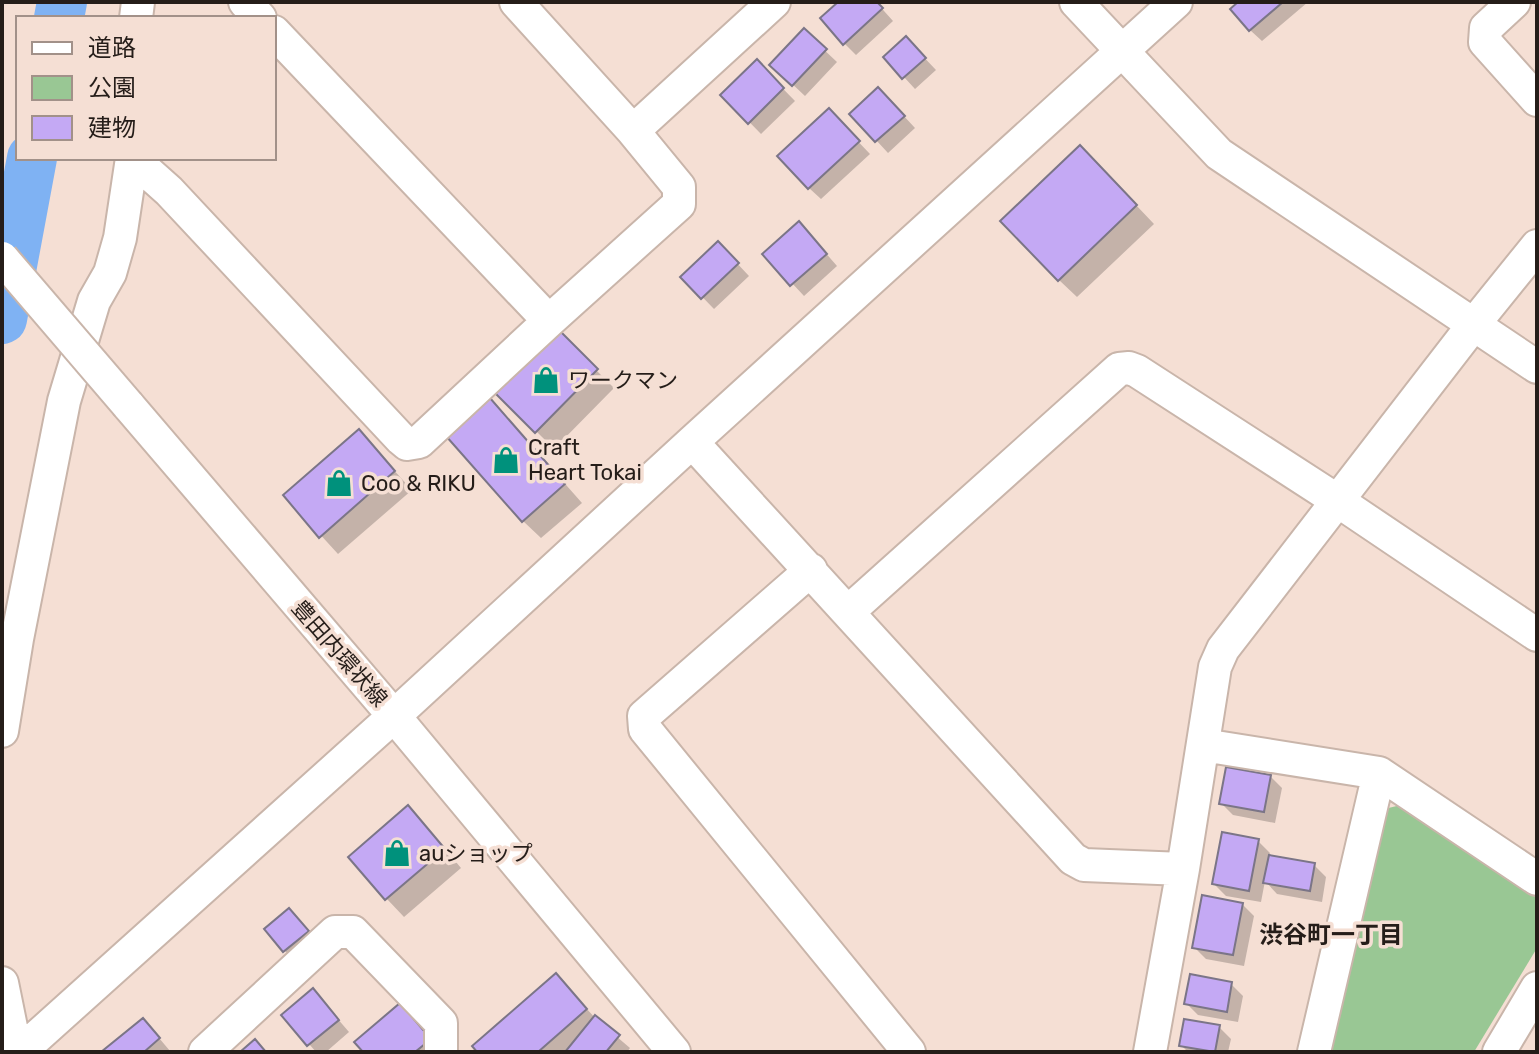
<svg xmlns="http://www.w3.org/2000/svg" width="1539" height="1054" font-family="Rubik,'Noto Sans JP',sans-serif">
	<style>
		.green { fill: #99c794 }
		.shadow { fill: #0003 }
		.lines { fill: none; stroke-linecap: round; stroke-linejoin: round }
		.river { stroke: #7fb2f3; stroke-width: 50 }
		.building { fill: #c4a9f4; stroke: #7b7587; stroke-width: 2 }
		.minor-casing { stroke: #c9b5aa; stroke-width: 36 }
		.minor { stroke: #fff; stroke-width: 32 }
		.minor-bridge-casing { stroke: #c9b5aa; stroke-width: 36; stroke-linecap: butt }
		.minor-bridge { stroke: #fff; stroke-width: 32 }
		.labels { text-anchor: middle; stroke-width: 7; stroke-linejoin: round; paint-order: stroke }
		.poi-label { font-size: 22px; fill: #251d19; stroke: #f5dfd4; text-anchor: start }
		.street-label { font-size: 22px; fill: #251d19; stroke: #f5dfd4 }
		.neighbourhood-label { font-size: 24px; font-weight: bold; fill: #251d19; stroke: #f5dfd4 }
	</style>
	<rect width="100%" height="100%" fill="#f5dfd4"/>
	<path class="green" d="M1401 805 1537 897V948L1474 1052H1327L1380 810Z"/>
	<path class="shadow" d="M841 2H876L893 21 856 55 844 43Z
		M1241 2H1308L1262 41 1250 30Z
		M804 31 837 62 805 96 772 65Z
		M917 50 936 70 915 89 904 77Z
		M757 62 795 101 761 134 723 95Z
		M890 101 915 128 888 153 852 114Z
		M829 111 870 154 821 199 809 188Z
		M1098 165 1154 224 1077 297 1059 280Z
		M810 235 837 266 804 296 765 254Z
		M718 243 749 276 714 309 683 277Z
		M557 331 614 388 554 449 497 392Z
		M507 418 582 503 541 538 523 521Z
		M359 432 412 490 338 554 285 496Z
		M1270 776 1282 788 1275 823 1233 815 1221 803Z
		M408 808 426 826 461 868 404 917 387 899 351 857Z
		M1258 841 1270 853 1269 857 1314 865 1326 877 1322 902 1277 894 1265 881 1261 902 1226 896 1214 884Z
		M1242 904 1254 916 1244 966 1206 959 1194 947Z
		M301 922 319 944 296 962 285 951Z
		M556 975 596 1019 630 1048 627 1052H480Z
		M1231 984 1243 996 1238 1022 1198 1015 1186 1003Z
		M324 1003 349 1032 326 1052H316L284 1015Z
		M400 1005 412 1017 441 1052H366Z
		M1219 1027 1231 1039 1228 1052H1188L1181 1045Z
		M154 1032 170 1051 169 1052H104Z"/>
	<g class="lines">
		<path class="river" d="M59 18 62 2
			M2 319 32 158"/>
	</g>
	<path class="building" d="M838 2H877L883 8 843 45 820 18Z
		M1238 2H1283L1249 31 1230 9Z
		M804 28 827 49 792 86 769 65Z
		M906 36 926 58 902 79 883 57Z
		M757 59 784 88 748 124 720 95Z
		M878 87 905 116 875 142 849 114Z
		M829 108 860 141 808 189 777 156Z
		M1080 145 1137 205 1058 281 1000 221Z
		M799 221 827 254 790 286 762 254Z
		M718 241 739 263 701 299 680 277Z
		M557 328 598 369 535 433 494 392Z
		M490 398 565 484 522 522 446 436Z
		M359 429 395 471 319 538 283 495Z
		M1226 767 1271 775 1264 812 1219 804Z
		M408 805 445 849 385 900 348 857Z
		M1222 832 1259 839 1249 891 1212 884Z
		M1269 855 1315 863 1310 891 1263 883Z
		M1202 895 1243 903 1233 955 1192 948Z
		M289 908 309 931 283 952 264 929Z
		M556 973 587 1009 538 1052H477L472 1046Z
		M1190 974 1232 982 1227 1012 1184 1004Z
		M313 988 339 1020 307 1046 281 1015Z
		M400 1003 431 1039 415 1052H363L354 1042Z
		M595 1015 620 1035 606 1052H565Z
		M143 1018 160 1038 144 1052H101Z
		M1184 1019 1220 1025 1215 1052 1179 1046Z
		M255 1039 266 1052H240Z"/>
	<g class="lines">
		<g class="minor-casing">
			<path id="minor" d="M245 2 260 18
				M1076 2 1219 154 1537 367
				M1514 2 1486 28 1485 42 1537 100
				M136 18 138 2
				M274 32 549 321
				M633 131 774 2
				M132 158 169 191 401 439 407 444 419 442 549 321 679 204V187L633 131 516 2
				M128 405 394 716 674 1052
				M692 442 1073 859 1084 865 1183 869
				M811 570 644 716 645 729 909 1052
				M848 612 1119 369 1129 368 1137 371 1338 501 1537 635
				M2 731 17 639 64 401 94 301 110 273 120 238 132 158
				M1203 745 1379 773 1537 879
				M2 983 16 1052
				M20 1052 394 716 692 442 1176 2
				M205 1052 335 932H353L441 1023V1052
				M1150 1052 1183 869 1215 667 1223 649 1474 324 1537 246
				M1314 1052 1379 773
				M1499 1052 1537 988"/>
		</g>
		<use href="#minor" class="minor"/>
		<g class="minor-bridge-casing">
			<path id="minor-bridge" d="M2 258 128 405"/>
		</g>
		<use href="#minor-bridge" class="minor-bridge"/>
	</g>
	<defs>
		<g id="shop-bare" transform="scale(2.16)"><path d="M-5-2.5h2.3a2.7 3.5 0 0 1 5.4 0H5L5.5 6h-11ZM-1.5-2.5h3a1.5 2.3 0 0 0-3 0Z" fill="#00917c" stroke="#f5dfd4" stroke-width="2.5" paint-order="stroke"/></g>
	</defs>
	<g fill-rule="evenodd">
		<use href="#shop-bare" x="546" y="380"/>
		<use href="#shop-bare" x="506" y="460"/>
		<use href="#shop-bare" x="339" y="483"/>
		<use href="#shop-bare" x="397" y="853"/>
	</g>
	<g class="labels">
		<g class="poi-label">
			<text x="568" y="388">ワークマン</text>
			<text x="528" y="455">Craft<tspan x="528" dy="25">Heart Tokai</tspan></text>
			<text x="361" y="491">Coo &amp; RIKU</text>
			<text x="419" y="861">auショップ</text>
		</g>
		<g class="street-label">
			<text transform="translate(340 653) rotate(49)" y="8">豊田内環状線</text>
		</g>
		<g class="neighbourhood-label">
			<text x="1331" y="943">渋谷町一丁目</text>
		</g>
	</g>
	<rect width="1539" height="1054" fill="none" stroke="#251d19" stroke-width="8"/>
	<rect x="16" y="16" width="260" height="144" fill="#f5dfd4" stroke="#a29189" stroke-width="2"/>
	<rect x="32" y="42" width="40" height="12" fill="#ffffff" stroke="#a29189" stroke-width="2"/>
	<text x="88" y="56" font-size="24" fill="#251d19">道路</text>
	<rect x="32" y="76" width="40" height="24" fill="#99c794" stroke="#a29189" stroke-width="2"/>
	<text x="88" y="96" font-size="24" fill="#251d19">公園</text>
	<rect x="32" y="116" width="40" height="24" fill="#c4a9f4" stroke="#a29189" stroke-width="2"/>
	<text x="88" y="136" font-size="24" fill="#251d19">建物</text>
</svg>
